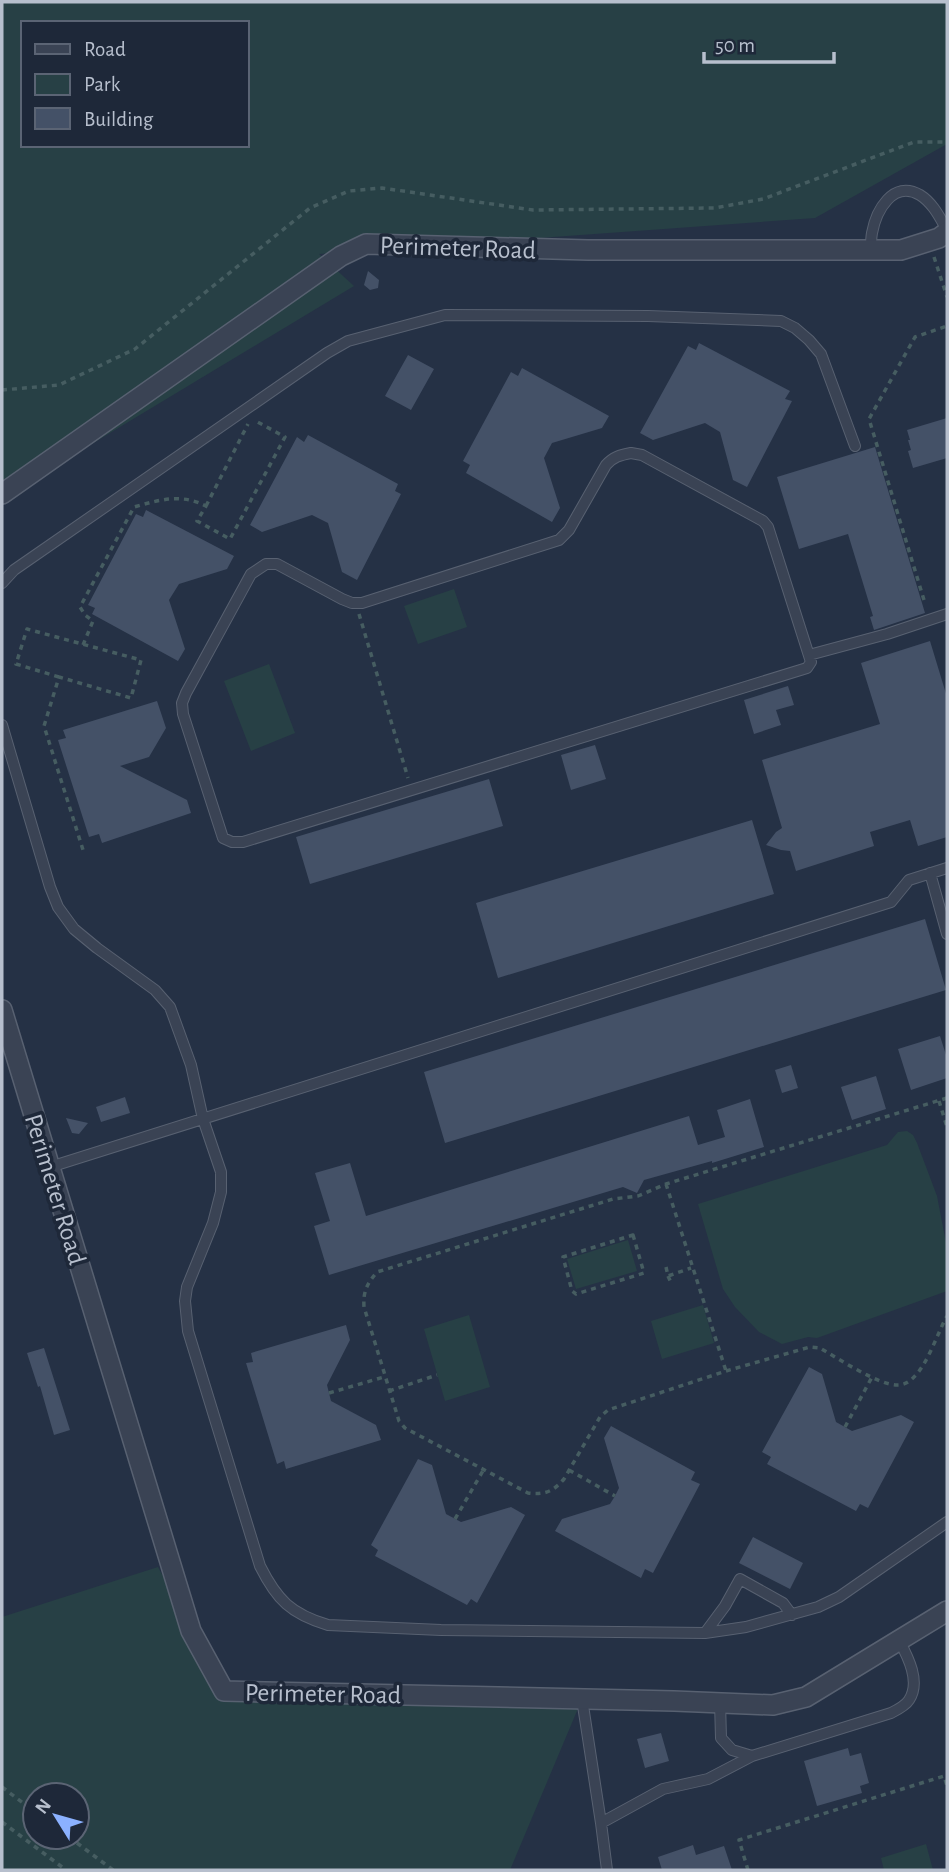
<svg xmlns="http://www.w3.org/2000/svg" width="949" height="1872" font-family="'Alegreya Sans',sans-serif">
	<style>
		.green { fill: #274045; fill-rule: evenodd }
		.building { fill: #445167 }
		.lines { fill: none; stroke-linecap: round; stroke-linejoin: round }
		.service-casing { stroke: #586171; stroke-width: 12 }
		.minor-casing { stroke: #586171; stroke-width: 22 }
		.path { stroke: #465d61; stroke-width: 3.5; stroke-dasharray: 5 5; stroke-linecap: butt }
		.service { stroke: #3a4354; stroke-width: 10 }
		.minor { stroke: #3a4354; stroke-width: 19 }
		.labels { text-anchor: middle; stroke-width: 7; stroke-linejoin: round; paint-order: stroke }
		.street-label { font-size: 26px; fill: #b7bfcd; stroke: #1e2839 }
	</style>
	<rect width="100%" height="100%" fill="#253145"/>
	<path class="green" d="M2 2H947V144L815 218 319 254 354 286 2 498ZM23 23H247V145H23Z
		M454 589 467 627 418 644 404 606Z
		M269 664 295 733 251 751 224 681Z
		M907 1131 913 1135 917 1143 937 1196 947 1248V1291L817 1338 808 1337 782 1344 759 1332 735 1307 723 1289 698 1204 887 1145 898 1132Z
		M628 1240 637 1271 576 1289 567 1259Z
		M703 1305 714 1343 662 1359 651 1321Z
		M469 1315 490 1387 445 1401 424 1329Z
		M158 1567 225 1691 582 1699 510 1870H2V1617ZM35 1795H77V1837H35Z
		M926 1844 933 1870H884L881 1858Z"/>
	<path class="building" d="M368 271 379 280 378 288 370 290 364 285Z
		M699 343 790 391 785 399 792 401 747 487 733 480 720 432 705 423 653 440 640 433 688 346 696 350Z
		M408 355 434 369 411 410 385 396Z
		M522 368 609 416 602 428 552 443 544 458 560 508 552 522 466 473 470 465 463 461 511 372 518 376Z
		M947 418V458L913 468 908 451 911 450 908 440H910L907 430Z
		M308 435 398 484 395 491 401 494 357 580 342 572 328 523 312 515 262 532 250 525 297 437 304 442Z
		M875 447 925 613 874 630 870 617 873 616 848 534 799 549 777 477Z
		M146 510 234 556 227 569 179 584 169 600 185 649 178 661 92 614 95 608 88 605 136 514 143 517Z
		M930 641 947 697V837L918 846 910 820 870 832 874 846 796 871 790 851 781 850 766 845 776 832 782 828 762 760 880 724 861 663Z
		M788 686 794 705 776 710 781 725 754 734 744 700Z
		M157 701 166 728 149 757 120 766 187 800 191 813 102 843 99 834 89 837 58 740 66 738 63 730Z
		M595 745 606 779 571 790 561 755Z
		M489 779 503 826 310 884 296 837Z
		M752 820 774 894 498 978 476 903Z
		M925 919 946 990 445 1143 424 1072Z
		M940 1036 947 1058V1078L911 1090 898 1049Z
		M791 1065 798 1088 782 1093 775 1070Z
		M876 1076 886 1109 852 1120 841 1087Z
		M125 1097 130 1113 101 1122 96 1107Z
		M750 1099 764 1147 712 1163V1161L644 1180 637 1193 623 1187 329 1275 314 1226 330 1221 315 1173 350 1163 366 1216 689 1116 698 1145 725 1137 717 1110Z
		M66 1118 88 1123 79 1134 72 1133Z
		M346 1325 350 1340 327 1385 331 1401 376 1425 381 1440 286 1469 284 1461 277 1464 246 1363 253 1362 251 1353Z
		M44 1348 70 1430 54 1435 40 1386 38 1387 27 1353Z
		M809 1367 822 1374 836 1422 852 1431 901 1415 914 1422 868 1508 860 1504 856 1511 767 1464 771 1457 762 1452Z
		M611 1426 695 1472 691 1480 700 1484 653 1573 645 1569 641 1578 555 1531 562 1519 610 1504 615 1496 619 1488 604 1438Z
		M418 1459 432 1465 446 1514 461 1522 511 1507 525 1515 477 1603 471 1599 467 1605 375 1556 378 1550 371 1545Z
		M753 1537 803 1563 790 1589 739 1563Z
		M661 1733 669 1761 645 1768 637 1739Z
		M848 1748 850 1756 861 1753 869 1783 860 1786 862 1793 817 1806 804 1761Z
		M693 1845 696 1855 724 1846 732 1870H662L658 1857Z"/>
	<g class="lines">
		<g class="service-casing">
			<path id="service" d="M871 250C871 244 871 238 872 233 876 211 893 179 920 195 933 203 940 218 947 230
				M631 453 642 455 763 521 768 527 811 662 807 668 243 842H232L223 838 183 714 182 703 186 693 251 574 266 564H277L342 599 352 603H362L559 540 569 530 606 465C613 457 620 455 631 453Z
				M2 583 14 570 327 353 348 341 445 315 648 316 781 321 795 328 809 340 821 354 855 446
				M809 655 887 634 947 614
				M2 725 50 887 58 907 74 929 97 948 155 990 170 1007 191 1065 203 1119 221 1172V1192L213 1223 187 1287 185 1301 188 1331 260 1566C277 1600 291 1614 328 1625L441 1630 705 1633 746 1627 818 1607 839 1597 947 1522
				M930 873 947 934
				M50 1167 891 902 909 880 947 868
				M705 1633 725 1606 740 1579 783 1603 792 1615
				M582 1699 601 1823 663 1789 708 1779 752 1756
				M720 1702 721 1738 732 1750 752 1756 891 1713C897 1710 906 1705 909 1700 921 1682 908 1657 899 1640
				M601 1823 607 1870"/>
		</g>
		<g class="minor-casing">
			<path id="minor" d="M2 494 341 256 366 244 588 250H901L939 238 947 232
				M2 1010 191 1631 224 1691 674 1701 773 1705 806 1697 947 1611"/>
		</g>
		<path class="path" d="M934 257 947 297
			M2 390 59 385 135 349 310 208 349 191 382 188 533 210 715 208 763 199 914 142H947
			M206 506 248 424
			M924 600 869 419 915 337 947 326
			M359 614 408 778
			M83 645 93 621 85 615 80 607 134 507C159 500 181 493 206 506L197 521 230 539 285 437 254 420
			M59 677 16 664 27 629 141 660 131 698 59 677 44 726 84 853
			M947 1098 666 1184 638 1196 613 1199 377 1272C367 1284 363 1291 364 1307L399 1421 405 1428 528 1493C544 1495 553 1492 564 1479L600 1417 608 1410 726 1371 810 1347 820 1348C837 1358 880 1386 898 1385 904 1385 909 1382 913 1378 928 1364 937 1334 947 1316
			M939 1101 947 1127
			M666 1184 726 1371
			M633 1235 644 1273 576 1294 572 1291 563 1257Z
			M666 1267 668 1276 691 1268
			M668 1276 672 1285
			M389 1391 437 1375
			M329 1393 384 1377
			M845 1427 872 1377
			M569 1470 615 1496
			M455 1519 484 1469
			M2 1787 35 1812
			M2 1822 66 1870
			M69 1837 113 1870
			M748 1870 739 1840 944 1776 947 1786"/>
		<use href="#service" class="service"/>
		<use href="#minor" class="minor"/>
	</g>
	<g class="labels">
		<g class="street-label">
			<text transform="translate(458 247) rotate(2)" y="9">Perimeter Road</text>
			<text transform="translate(56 1189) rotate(73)" y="9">Perimeter Road</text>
			<text transform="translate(323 1693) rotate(1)" y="9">Perimeter Road</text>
		</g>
	</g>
	<rect width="949" height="1872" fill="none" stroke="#b7bfcd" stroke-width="7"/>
	<rect x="21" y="21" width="228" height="126" fill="#1e2839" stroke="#5b6474" stroke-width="2"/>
	<rect x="35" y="44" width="35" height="10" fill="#3a4354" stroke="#5b6474" stroke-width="2"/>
	<text x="84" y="56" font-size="21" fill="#b7bfcd">Road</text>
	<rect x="35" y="74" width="35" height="21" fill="#274045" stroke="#5b6474" stroke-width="2"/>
	<text x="84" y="91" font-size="21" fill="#b7bfcd">Park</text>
	<rect x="35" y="108" width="35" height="21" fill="#445167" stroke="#5b6474" stroke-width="2"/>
	<text x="84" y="126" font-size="21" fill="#b7bfcd">Building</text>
	<g transform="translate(56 1816) rotate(307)"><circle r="33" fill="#1e2839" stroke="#5b6474" stroke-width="2"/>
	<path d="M0-5L12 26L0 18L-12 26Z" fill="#8bb1ff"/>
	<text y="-10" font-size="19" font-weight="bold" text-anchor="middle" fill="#b7bfcd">N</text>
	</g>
	<path d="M704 52v10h130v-10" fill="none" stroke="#b7bfcd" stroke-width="3.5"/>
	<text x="715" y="52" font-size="21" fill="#b7bfcd" stroke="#1e2839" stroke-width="5" paint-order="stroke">50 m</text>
</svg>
